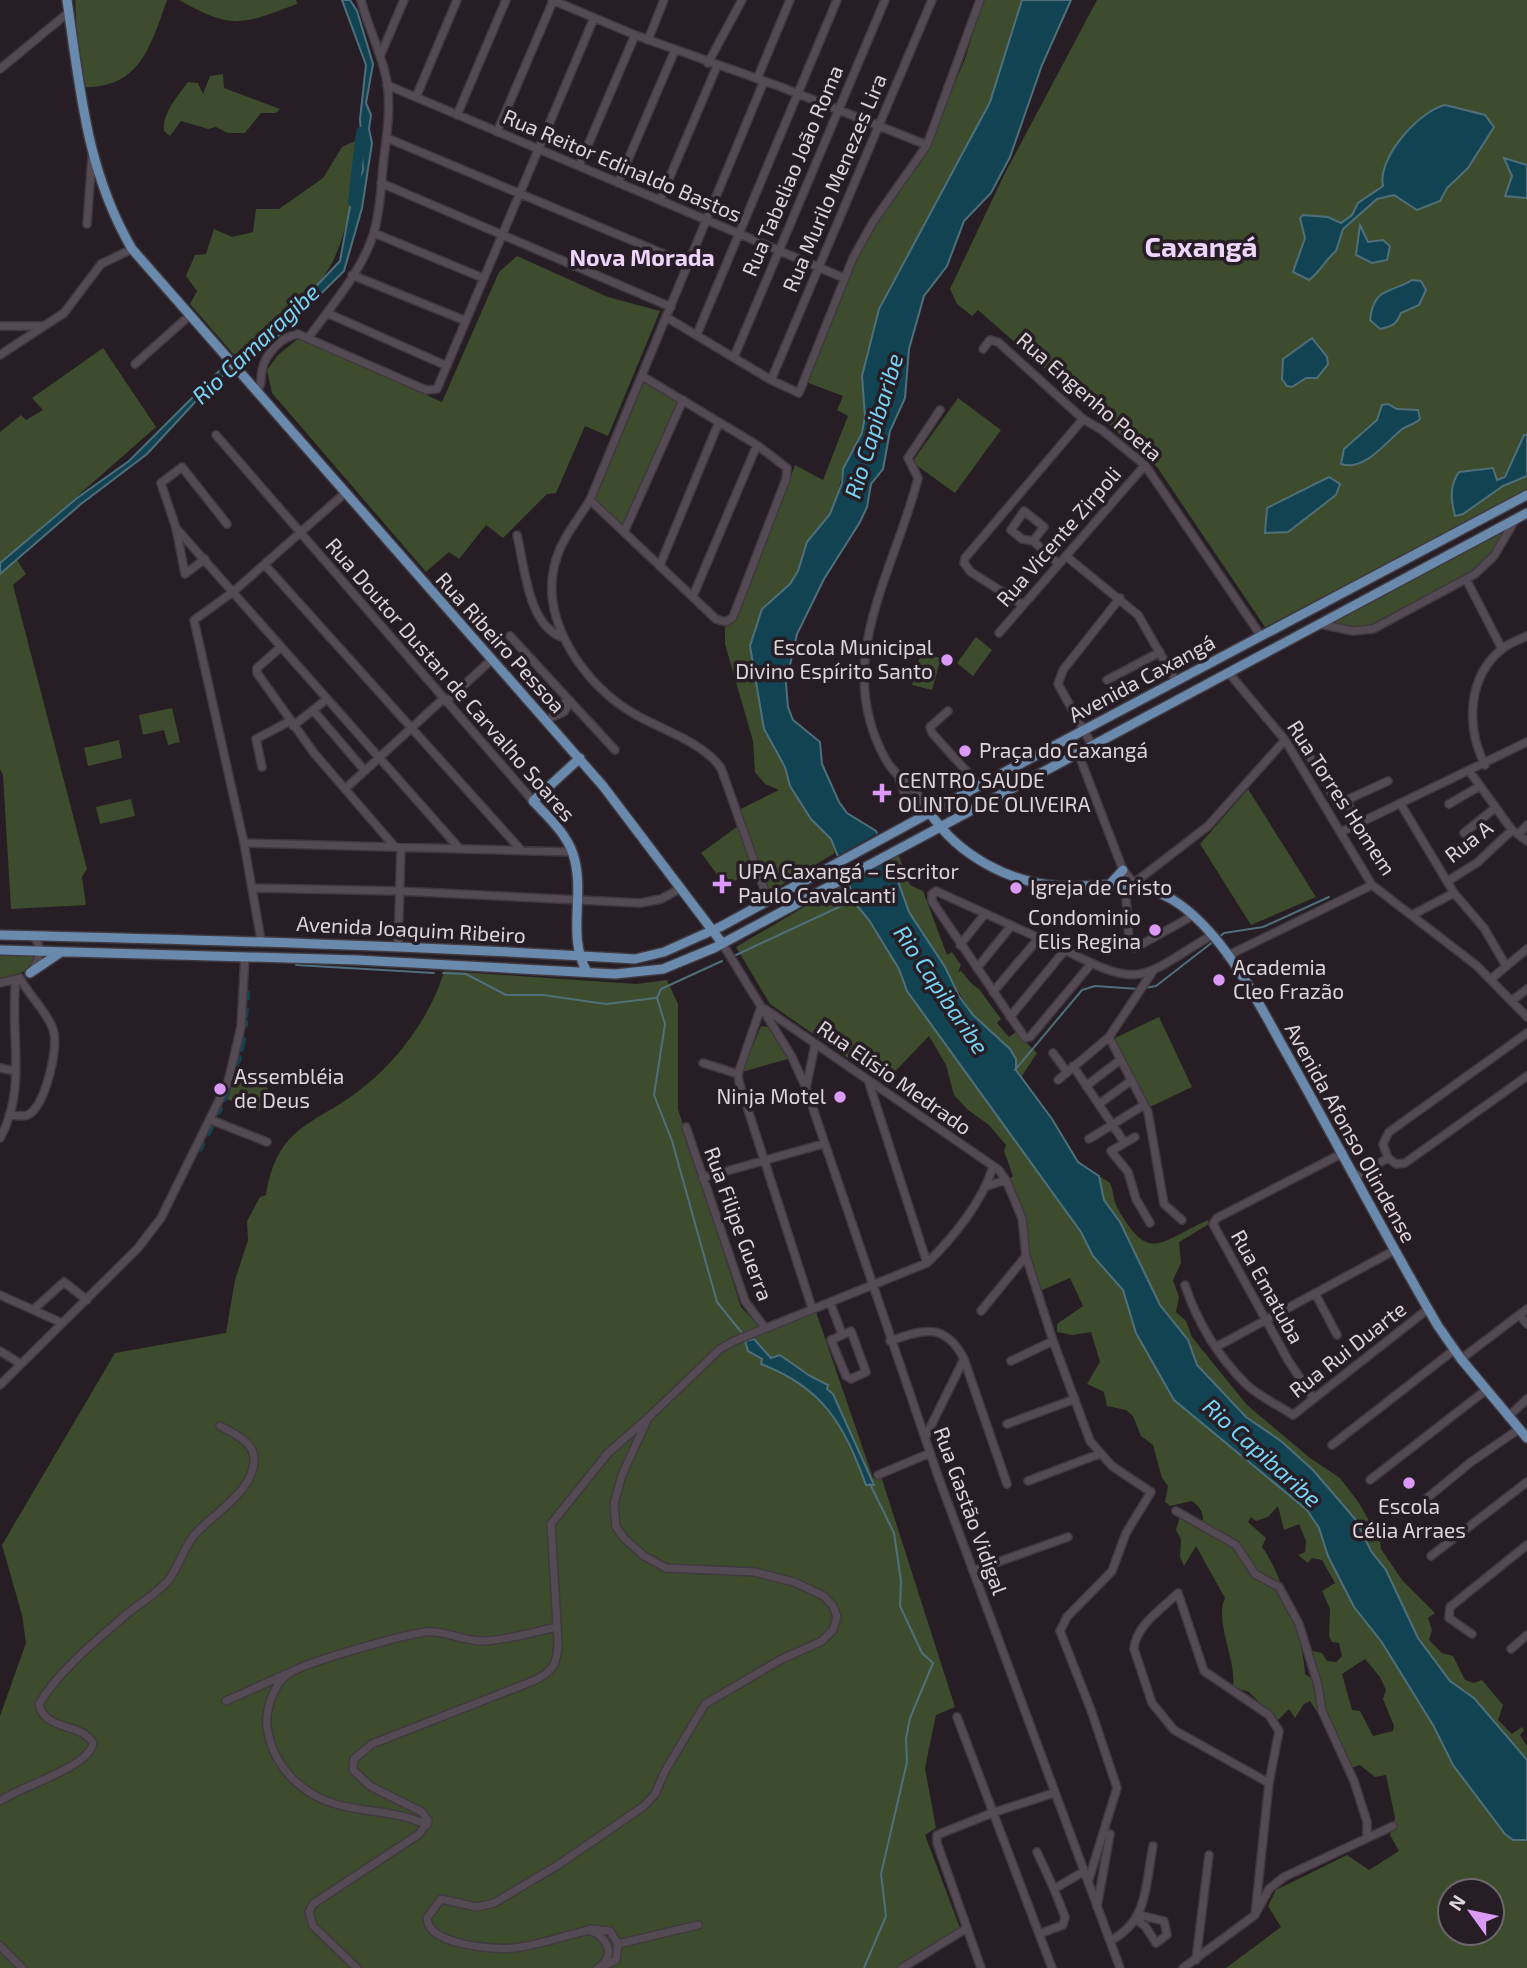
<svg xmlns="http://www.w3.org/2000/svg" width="1527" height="1968" font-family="'Exo 2',sans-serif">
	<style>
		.green { fill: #3d4c2c; fill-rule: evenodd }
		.water { fill: #124352; stroke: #4f6f7b; stroke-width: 2 }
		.pier { fill: #261d25 }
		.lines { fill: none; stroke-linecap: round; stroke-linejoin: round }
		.stream { stroke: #4f6f7b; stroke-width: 2 }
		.canal { stroke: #124352; stroke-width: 6 }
		.river { stroke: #124352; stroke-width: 10 }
		.minor-casing { stroke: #40393f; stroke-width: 10 }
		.major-casing { stroke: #40393f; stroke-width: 12 }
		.minor { stroke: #544a53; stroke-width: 7 }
		.major { stroke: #6989ad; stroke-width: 9 }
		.poi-dot { fill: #da9af6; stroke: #261d25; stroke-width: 2.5 }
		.labels { text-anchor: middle; stroke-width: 7; stroke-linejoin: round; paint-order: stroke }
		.street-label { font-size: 21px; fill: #dcd6db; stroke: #261d25 }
		.poi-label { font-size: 21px; fill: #dcd6db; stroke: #261d25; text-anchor: start }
		.neighbourhood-label { font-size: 23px; font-weight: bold; fill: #efd4fc; stroke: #261d25 }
		.water-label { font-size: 23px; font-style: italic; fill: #76d5f6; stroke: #261d25 }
		.district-label { font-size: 28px; font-weight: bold; fill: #efd4fc; stroke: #261d25 }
	</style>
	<rect width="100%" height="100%" fill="#261d25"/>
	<path class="green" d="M75 0H167C150 48 139 90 80 87Z
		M296 0 297 4C241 25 233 30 179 0Z
		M983 0H1022L990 102 879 309 862 376 865 416 861 435 843 469 838 494 830 514 807 542 798 571 790 584 762 609 750 646 764 729 785 767 790 786 811 819 831 839 835 853 770 892 737 811 779 790 765 784 755 772 753 741 725 644V628L739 612 795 465 823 480 848 416 837 410 843 396 806 382 850 269 886 208 921 162 965 59Z
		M1097 0H1527V490L1265 627 1157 467 978 310 972 316 957 304 950 289 1003 177Z
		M223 74 224 88 280 109 276 113H261L245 133H228L216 127 208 129 181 121 170 136 164 131C162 113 178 96 188 82L198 83 203 94 210 76Z
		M357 140C354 184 350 239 324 276 303 308 265 333 235 356L190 304 197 291 186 276 195 255 206 254 214 229 232 237 253 232 256 209H279L323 178 342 147Z
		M517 256 608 297 660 311 608 436 585 426 556 493 547 494 503 538 486 525 459 559 449 552 426 572 272 393 267 370 278 355 299 338 442 402 499 272Z
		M103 348 156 427 0 564V432L21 415 26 420 43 410 32 398Z
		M643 378 678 401 623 528 592 500Z
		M958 398 1001 430 955 493 912 462Z
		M1507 530 1485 561 1466 575 1364 628 1332 623Z
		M17 560 26 574 13 585 87 869 82 877 86 905 11 909 3 775 0 769V574Z
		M976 637 992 650 973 676 957 663Z
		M921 653 941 658 932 690 912 685Z
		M172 708 180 742 168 745 164 730 143 735 139 715Z
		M119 740 122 758 88 766 84 748Z
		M1248 789 1316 897 1251 925 1200 844Z
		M131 799 135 816 100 824 96 807Z
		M738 826 754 869 731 883 725 875 719 877 701 853Z
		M898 854 910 885 923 891 947 955 952 952 961 965 958 972 961 971 973 985 979 989 1001 1019 997 1023 1009 1037 1016 1032 1037 1053 1022 1076 1016 1070V1059L1010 1049 973 1015 909 912 889 858Z
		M848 881 853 901 869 920 899 969 908 991 1081 1232 1093 1256 1123 1290 1136 1333 1174 1400 1307 1510 1319 1528 1328 1556 1354 1607 1381 1641 1433 1725 1453 1764 1505 1834 1527 1840V1968H1226L1281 1927 1268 1906 1276 1890 1347 1855 1369 1870 1399 1851 1390 1835 1395 1818 1386 1775 1375 1777 1360 1765 1351 1768 1325 1710 1310 1654 1313 1651 1322 1653 1327 1661 1336 1662 1342 1656 1339 1643 1332 1642 1329 1636 1330 1609 1322 1591 1335 1583 1322 1560 1312 1558 1308 1563 1298 1555 1305 1552 1306 1541 1299 1524 1284 1530 1278 1506 1268 1517 1256 1521 1251 1517 1248 1522 1266 1538 1262 1547C1280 1570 1305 1646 1305 1674L1311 1678 1320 1709 1317 1712 1310 1701 1304 1704 1295 1718 1289 1709 1277 1721 1249 1692 1233 1687C1237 1662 1214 1620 1225 1598L1196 1546 1184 1566 1180 1557 1181 1539 1176 1530 1180 1516 1202 1526C1205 1514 1201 1508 1192 1501L1170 1506 1165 1502 1168 1486 1162 1478 1153 1445 1141 1436 1133 1416 1126 1410 1107 1406 1104 1392 1087 1384 1100 1362 1091 1332 1072 1335 1057 1332V1324L1083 1306 1070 1278 1040 1291C1028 1253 1026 1216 1009 1179L1013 1176 1004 1151 1006 1145 989 1125 968 1110 954 1095 946 1065 929 1036 884 1083 770 1004 736 947ZM1365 1659 1380 1677 1386 1690 1383 1699 1394 1726 1393 1731 1373 1736 1360 1711 1352 1710 1342 1674ZM1450 1891H1492V1933H1450Z
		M0 956H34L35 957 26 971 0 979Z
		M444 971 637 984 667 980 678 1004V1109L741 1307 764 1331 815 1309 873 1478 881 1476 955 1707 936 1715 925 1768 936 1828 925 1835 960 1928 898 1968H0V1716L26 1643 22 1615 2 1545 115 1353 226 1333 235 1280 248 1240 247 1221 260 1197 266 1195C278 1121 319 1125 366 1085 400 1058 433 1012 444 971Z
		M1159 1017 1192 1087 1148 1108 1115 1038Z
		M761 1026 768 1027 788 1059 742 1072Z
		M235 1076 268 1088 259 1111 227 1099Z
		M1099 1176 1110 1183C1114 1192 1113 1201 1118 1209 1150 1265 1160 1241 1208 1220L1209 1224 1179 1242 1181 1263 1173 1280 1179 1297 1176 1312 1186 1321 1192 1337 1247 1405 1310 1458 1340 1478 1359 1503 1380 1540 1381 1549 1402 1580 1435 1613 1428 1618 1432 1630 1429 1640 1442 1653 1453 1656 1465 1680 1474 1683 1482 1680 1503 1705 1498 1720 1512 1734 1522 1727 1524 1730 1520 1735 1527 1746V1760L1474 1698 1450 1681 1418 1638 1386 1570 1371 1551 1356 1520 1281 1441 1247 1417 1197 1365 1188 1340 1160 1305 1120 1222 1104 1200Z"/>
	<path class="water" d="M342 0H350L357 11 373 64 366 103 371 115 369 129 372 143 362 208 344 271 265 349 229 371 208 388 147 454 81 504 0 574V563L77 498 129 461 224 366 289 315 340 261 352 196 363 170 360 119 366 65Z
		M1022 0H1071L1042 65 1010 157 991 193 964 221 947 266 924 296 909 349 905 398 890 431 883 469 871 484 867 507 860 522 824 579 797 634 786 683 788 707 793 720 820 742 822 764 839 802 847 813 876 831 894 870 909 912 945 967 959 996 973 1015 1010 1049 1016 1059V1070L1052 1119 1078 1162 1099 1176 1104 1200 1120 1222 1160 1305 1188 1340 1197 1365 1246 1417 1281 1441 1313 1470 1356 1520 1371 1551 1386 1570 1418 1638 1450 1681 1474 1698 1527 1760V1840H1513L1505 1834 1453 1765 1433 1725 1381 1641 1354 1607 1328 1556 1319 1528 1307 1510 1174 1400 1136 1333 1123 1290 1093 1256 1081 1232 907 991 899 969 869 920 853 901 850 887 831 839 811 819 790 786 785 767 764 729 750 646 762 609 790 584 798 571 807 542 830 514 842 483 843 469 862 433 865 416 862 376 879 309 990 102Z
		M1445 105 1485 115 1494 127 1468 168 1447 188 1440 201 1417 210 1394 195 1377 199 1343 229 1336 251C1323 262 1322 270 1309 280L1293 272 1305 238 1300 218 1303 215 1328 217 1341 223 1352 215 1358 203 1383 186C1377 158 1419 111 1445 105Z
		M1504 158 1527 165V198L1505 196 1512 176Z
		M1360 225 1368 242 1383 240 1390 246 1387 260 1372 263 1356 255Z
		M1412 280 1421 281 1426 290 1419 305 1401 313C1396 325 1393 326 1380 329L1370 320C1374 286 1390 294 1412 280Z
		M1312 338 1327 357 1328 364 1317 378H1306L1292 387 1287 386 1282 379 1283 359Z
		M1388 404 1397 409 1418 410 1420 419C1414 425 1407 425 1401 430 1386 442 1364 472 1341 464L1344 449 1377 420 1382 405Z
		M1524 435H1527V476L1503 486 1463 514 1455 516C1451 500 1449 486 1459 472L1493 468 1497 480 1505 477Z
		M1329 477 1340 484 1336 495 1288 532 1265 533 1267 508Z
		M754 1339 771 1358 780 1355 810 1376 828 1385 827 1389 833 1394 874 1485H866C844 1425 824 1388 761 1364L762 1359 748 1351 745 1341Z"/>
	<path class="pier" d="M880 832 893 859 846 884 834 858Z"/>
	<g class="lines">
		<path class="stream" d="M1218 938 1224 933 1263 927 1329 897
			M736 955 852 901
			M722 961 661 989 657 998 665 1024 654 1095 672 1141 717 1302 742 1333
			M296 965 434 973
			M443 973 466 974 506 995H543L606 1004 656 998
			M1144 988 1156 986 1214 941
			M1015 1070 1082 990 1095 986 1139 989
			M864 1968 886 1916 881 1874 907 1762 906 1739 910 1718 933 1663 922 1653 900 1606 901 1581 894 1533 870 1484"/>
		<path class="canal" d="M247 998V993
			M245 1016 246 1010
			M245 1025V1022
			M241 1049 243 1039
			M238 1061 239 1058
			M229 1086 237 1067
			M224 1099 227 1093
			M218 1112 220 1109
			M208 1133 213 1123
			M200 1149 202 1144"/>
		<path class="river" d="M353 202 361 132"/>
		<g class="minor-casing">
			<path id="minor" d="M552 0 635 35 781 87 927 145
				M648 40 664 0
				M381 54 404 0
				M708 63 742 0
				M0 69 69 12
				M757 79 790 0
				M764 81 590 500C578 520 562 538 556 560 538 618 583 683 631 712 659 729 702 741 721 768L768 900
				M387 85 844 278
				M416 97 457 0
				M457 115 506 0
				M497 132 553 1
				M387 138 688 264
				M579 166 635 35
				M381 183 671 307
				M618 183 675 50
				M660 200 717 66
				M87 224 92 156
				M374 233 483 278
				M352 275 466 321
				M327 313 447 366
				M666 317 771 380 799 393 853 258 873 222 927 145 980 0
				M0 326H43
				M697 334 837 0
				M309 337C332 305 363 270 374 232 381 208 381 181 384 157 387 134 391 106 387 82 382 53 368 28 361 0
				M983 349 990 340 998 342 1083 419 1102 430 1145 465 1261 636
				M0 355 64 313 101 264 132 249
				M734 357 885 0
				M135 364 189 316
				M771 380 932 0
				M256 392C263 385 260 379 262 370 265 354 282 336 298 334L426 390 437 389 594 18
				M216 435 533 801
				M590 500 716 619 726 622 733 617 786 479 787 468 757 445 642 376
				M176 528 460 849
				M624 532 683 400
				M517 535C525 568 528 627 564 638
				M1033 541 1044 527 1024 511 1011 530 1022 539 1033 541 1059 564
				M1066 556 1138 615 1176 681
				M205 559 185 574 176 528 161 483 182 467 227 524
				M265 565 522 851
				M660 565 719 422
				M1466 579 1502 649
				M693 596 757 445
				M1023 605 971 572 964 563 965 558 1083 419
				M1320 624 1353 631 1373 629 1475 574 1494 556 1515 520
				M999 633 1145 465
				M510 636 615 750
				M281 647 257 668V673L314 753 395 847
				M1228 672 1285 740 1372 885 1476 965 1527 1017
				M1107 680 1160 652
				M446 702 490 661
				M313 710 365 771
				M948 711 930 727 932 733 979 785
				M552 717 564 712 570 702
				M547 722 564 703 570 702
				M293 726 327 699
				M1072 737 1123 870 1134 883 1208 826 1285 740
				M1092 745 1058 684 1063 670 1120 598
				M1310 757 1338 804 1388 781
				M1485 765C1466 728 1467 677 1502 649 1509 643 1519 640 1527 636
				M262 767 256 739 290 721
				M1470 772 1512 830 1527 841
				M899 779 904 792 923 817
				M345 789 443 699
				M1346 800 1359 823
				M1400 803 1454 893 1484 928 1505 964
				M1449 804 1480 786
				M930 813C924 805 919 794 911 787 901 778 893 772 886 760 831 662 894 574 918 478L908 458 940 410
				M1341 832 1527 742
				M1464 833 1495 808
				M1519 834 1527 825
				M244 843 572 852
				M1448 881 1478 862 1512 830
				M1125 883 1129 940 1135 948 1194 915
				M252 888 399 891 640 903 661 899 681 888
				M1412 915 1454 893
				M32 935C43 946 41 958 32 970
				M261 940 244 843 194 620 233 592 345 493
				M722 943 792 1057 806 1088 938 1476 1120 1968
				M960 945 984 915
				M398 947 401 848
				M1227 956 1372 885
				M1091 964 1030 1037 1025 1038 932 901V894L936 891 1065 950C1143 991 1141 977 1212 935
				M977 968 1011 926
				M1491 979 1527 949
				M0 983 20 978
				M993 992 1038 939
				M1513 1000 1527 989
				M761 1007 738 1074 739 1082 812 1308
				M765 1009 999 1170 1006 1180
				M1010 1017 1065 950
				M1109 1037 1148 1112 1164 1204 1182 1220
				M1053 1053 1067 1072
				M703 1063 738 1074
				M1073 1066 1124 1142
				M0 1068 15 1071
				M1058 1080 1109 1037 1153 971
				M869 1083 927 1263
				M1086 1086 1120 1060
				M806 1088 815 1045
				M1099 1104 1132 1080
				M9 1115C16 1115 25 1118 31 1113 46 1100 59 1048 53 1029 46 1010 29 996 20 978
				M211 1120 267 1142
				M686 1127 745 1301 765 1328
				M1135 1137 1111 1151 1128 1172 1136 1199 1150 1223
				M0 1138C28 1089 9 1031 16 979
				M1089 1139 1144 1105
				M1388 1158 1383 1144 1389 1132 1527 1033
				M1388 1158 1396 1164 1405 1163 1527 1076
				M1356 1176 1388 1158
				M702 1178 823 1144
				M987 1186 1006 1180 1022 1218 1026 1256 1053 1341 1090 1441 1112 1466 1151 1492 1126 1533 1112 1571 1067 1617 1060 1631 1091 1710 1117 1788 1088 1882
				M1185 1285C1197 1322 1219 1358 1247 1385 1260 1397 1278 1405 1293 1415L1428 1309
				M1315 1293 1337 1335
				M0 1295 62 1323
				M830 1302 842 1334
				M33 1310 64 1282 87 1300
				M981 1311 1026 1256
				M1519 1315 1527 1324
				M851 1331 866 1372 851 1379 846 1376 831 1340Z
				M890 1341C924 1329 945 1322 964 1359L1007 1484
				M1216 1347 1395 1250
				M0 1351 21 1364
				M1461 1359 1527 1309
				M1011 1361 1053 1341
				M0 1385 138 1248 161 1218 228 1082 241 1027 245 956
				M1313 1398 1288 1360 1213 1224 1217 1218 1343 1153
				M1508 1417 1527 1399
				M648 1418 720 1349 734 1341 927 1263C953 1238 982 1202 993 1167
				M1007 1424 1075 1399
				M925 1438 964 1359
				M1332 1445 1454 1350
				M878 1475 930 1453
				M1370 1480 1486 1390
				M1028 1481 1099 1454
				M1426 1499 1471 1462 1519 1429
				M1176 1511 1236 1545 1255 1574 1279 1587 1299 1624 1318 1685 1322 1711 1354 1781 1367 1822V1837
				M1431 1556 1527 1482
				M973 1571 1068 1537
				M1472 1634 1449 1618 1450 1607 1527 1545
				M1511 1649 1527 1635
				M226 1701 286 1674
				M957 1717 1052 1968
				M0 1801C21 1786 90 1767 93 1743 81 1722 45 1732 39 1704 58 1672 93 1643 121 1619 135 1606 154 1596 167 1582 180 1567 183 1546 197 1532 216 1512 256 1489 254 1457 252 1441 233 1433 220 1426
				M427 1825C391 1807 349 1815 314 1795 288 1780 271 1756 267 1727 265 1711 274 1683 288 1674 302 1663 406 1634 426 1632 446 1630 464 1642 484 1641 508 1640 533 1632 557 1627
				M1037 1852 1054 1889
				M1097 1907 1110 1834
				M1255 1915 1269 1783 1279 1731 1269 1715 1204 1671 1178 1593C1163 1608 1135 1626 1134 1649L1152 1703 1174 1730 1269 1783
				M1137 1920 1145 1926 1156 1943 1167 1935 1164 1921 1139 1915
				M590 1929 610 1931 618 1944 616 1960 602 1967
				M1039 1934 1063 1925 1065 1917 1054 1889 1083 1872
				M1110 1941C1149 1921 1145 1885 1153 1846
				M618 1944 698 1925
				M0 1946 22 1968
				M1196 1960 1209 1855
				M357 1968 313 1926 309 1912 313 1904 419 1834 428 1821 422 1812 370 1786 353 1770 354 1759 372 1744 533 1681C553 1672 558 1663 558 1641L551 1524 608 1453 648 1418 622 1475 614 1504 616 1527 624 1538 644 1556 666 1568 755 1572 794 1582 824 1596 833 1606 837 1617 833 1630 822 1641 780 1660 705 1704 665 1771 655 1794 644 1806 558 1865 494 1903 477 1907 441 1899 427 1918C428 1945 493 1950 514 1948 539 1945 564 1936 589 1930 606 1936 618 1955 598 1968
				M902 1968 967 1928
				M981 1968 937 1843V1835L992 1813 1054 1793
				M1183 1968 1255 1915 1269 1889 1284 1877 1393 1826"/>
		</g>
		<g class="major-casing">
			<path id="major" d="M67 0C80 88 86 170 132 249L603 786 722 943
				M580 758 533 801C547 816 566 833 573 854 586 893 566 936 587 972
				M930 813C958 855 1009 883 1060 886 1107 888 1139 874 1182 906 1231 943 1261 1009 1291 1061 1340 1149 1387 1239 1438 1326L1461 1359 1527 1438
				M1111 883 1123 870
				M0 935C212 940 424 946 635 959L664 952 720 927 986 782 1527 495
				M0 950 357 960 615 974 663 969 714 948 1527 513
				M30 973 61 952"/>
		</g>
		<use href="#minor" class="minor"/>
		<use href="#major" class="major"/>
	</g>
	<g class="poi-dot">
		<circle cx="947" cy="660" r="7"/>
		<circle cx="965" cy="751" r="7"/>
		<path d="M878.5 782.5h7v7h7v7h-7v7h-7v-7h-7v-7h7z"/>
		<path d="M718.5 873.5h7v7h7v7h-7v7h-7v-7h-7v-7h7z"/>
		<circle cx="1016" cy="888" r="7"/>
		<circle cx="1155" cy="930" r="7"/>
		<circle cx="1219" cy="980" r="7"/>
		<circle cx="220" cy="1089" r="7"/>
		<circle cx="840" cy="1097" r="7"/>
		<circle cx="1409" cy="1483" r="7"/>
	</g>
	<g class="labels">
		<g class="street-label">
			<text transform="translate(622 166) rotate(23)" y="7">Rua Reitor Edinaldo Bastos</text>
			<text transform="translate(793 171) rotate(-67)" y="7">Rua Tabeliao João Roma</text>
			<text transform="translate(835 183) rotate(-67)" y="7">Rua Murilo Menezes Lira</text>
			<text transform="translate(1089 397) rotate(41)" y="7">Rua Engenho Poeta</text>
			<text transform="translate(1059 537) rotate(-49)" y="7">Rua Vicente Zirpoli</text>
			<text transform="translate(500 643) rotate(48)" y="7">Rua Ribeiro Pessoa</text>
			<text transform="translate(1142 679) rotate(-28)" y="7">Avenida Caxangá</text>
			<text transform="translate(450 680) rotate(49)" y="7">Rua Doutor Dustan de Carvalho Soares</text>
			<text transform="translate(1341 798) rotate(57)" y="7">Rua Torres Homem</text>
			<text transform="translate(1469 842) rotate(-38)" y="7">Rua A</text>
			<text transform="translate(411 930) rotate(3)" y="7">Avenida Joaquim Ribeiro</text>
			<text transform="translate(894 1078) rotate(35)" y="7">Rua Elísio Medrado</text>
			<text transform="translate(1350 1133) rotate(61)" y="7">Avenida Afonso Olindense</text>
			<text transform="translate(738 1224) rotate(70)" y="7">Rua Filipe Guerra</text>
			<text transform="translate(1267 1287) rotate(61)" y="7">Rua Ematuba</text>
			<text transform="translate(1348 1350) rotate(-38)" y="7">Rua Rui Duarte</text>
			<text transform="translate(970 1511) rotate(70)" y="7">Rua Gastão Vidigal</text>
		</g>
		<g class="poi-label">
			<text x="933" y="655" text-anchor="end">Escola Municipal<tspan x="933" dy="24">Divino Espírito Santo</tspan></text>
			<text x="979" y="758">Praça do Caxangá</text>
			<text x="898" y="788">CENTRO SAUDE<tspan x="898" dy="24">OLINTO DE OLIVEIRA</tspan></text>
			<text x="738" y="879">UPA Caxangá – Escritor<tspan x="738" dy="24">Paulo Cavalcanti</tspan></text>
			<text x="1030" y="895">Igreja de Cristo</text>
			<text x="1141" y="925" text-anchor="end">Condominio<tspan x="1141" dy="24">Elis Regina</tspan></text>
			<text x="1233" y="975">Academia<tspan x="1233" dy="24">Cleo Frazão</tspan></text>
			<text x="234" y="1084">Assembléia<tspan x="234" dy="24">de Deus</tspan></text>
			<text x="826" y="1104" text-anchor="end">Ninja Motel</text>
			<text x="1409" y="1514" text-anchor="middle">Escola<tspan x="1409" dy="24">Célia Arraes</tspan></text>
		</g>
		<g class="neighbourhood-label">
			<text x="642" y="266">Nova Morada</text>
		</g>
		<g class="water-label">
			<text transform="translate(256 344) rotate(-43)" y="8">Rio Camaragibe</text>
			<text transform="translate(874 426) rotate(-73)" y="8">Rio Capibaribe</text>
			<text transform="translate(941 990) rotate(56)" y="8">Rio Capibaribe</text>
			<text transform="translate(1262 1453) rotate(42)" y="8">Rio Capibaribe</text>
		</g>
		<g class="district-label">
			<text x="1201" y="257">Caxangá</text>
		</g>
	</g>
	<g transform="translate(1471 1912) rotate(303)"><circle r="33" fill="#261d25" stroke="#6f676e" stroke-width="2"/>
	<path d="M0-5L12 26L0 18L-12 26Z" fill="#da9af6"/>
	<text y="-10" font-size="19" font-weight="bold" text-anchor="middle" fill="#dcd6db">N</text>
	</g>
</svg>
